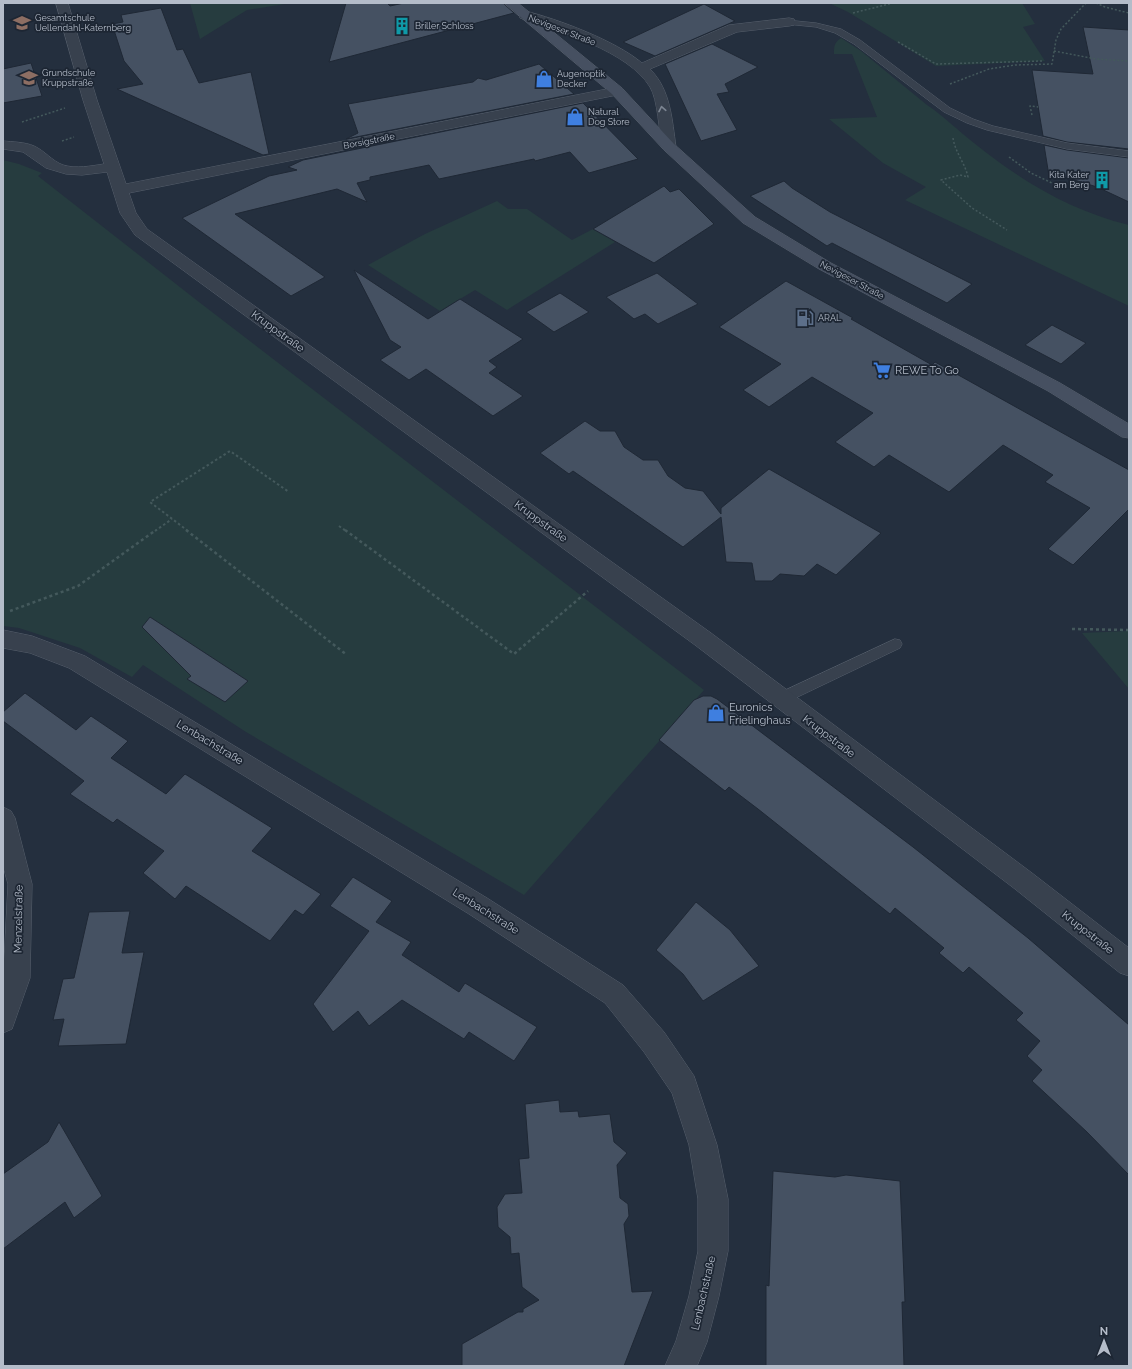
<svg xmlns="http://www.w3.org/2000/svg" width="1132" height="1369" font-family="Raleway,sans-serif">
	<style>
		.green { fill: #263c3f }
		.building { fill: #455162; stroke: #1f2835 }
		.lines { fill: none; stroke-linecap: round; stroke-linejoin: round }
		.service-casing { stroke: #565f6c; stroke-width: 1 }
		.minor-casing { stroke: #565f6c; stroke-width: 1 }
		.secondary-casing { stroke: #565f6c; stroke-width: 1 }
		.path-far2 { stroke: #44595c; stroke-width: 1.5; stroke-dasharray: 2 2; stroke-linecap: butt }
		.path-far1 { stroke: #44595c; stroke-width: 2; stroke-dasharray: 2.5 2.5; stroke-linecap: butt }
		.path { stroke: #44595c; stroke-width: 2.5; stroke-dasharray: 3 3; stroke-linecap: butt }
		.service { fill: #38414e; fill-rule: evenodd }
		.minor { fill: #38414e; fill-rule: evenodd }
		.secondary { fill: #465061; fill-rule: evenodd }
		.oneway { stroke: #7c8592 }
		.labels { text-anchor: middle; stroke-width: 3.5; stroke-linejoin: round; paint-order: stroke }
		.far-poi-label { font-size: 9px; fill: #b4bcc9; stroke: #1d2633; text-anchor: start }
		.far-street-label { font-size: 9px; fill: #b4bcc9; stroke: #1d2633 }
		.street-label { font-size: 11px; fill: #b4bcc9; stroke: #1d2633 }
		.poi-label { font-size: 11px; fill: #b4bcc9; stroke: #1d2633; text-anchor: start }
	</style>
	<rect width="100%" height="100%" fill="#242f3e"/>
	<path class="green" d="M190 3H291L247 10 200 39Z
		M829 3H1022L1035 24 1023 27 1045 61 936 66 848 12Z
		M841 38 861 51 927 105C944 116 958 131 974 143 1021 181 1071 211 1129 225V306L905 200 926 187 883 163 829 119 877 117 852 54H834C834 46 834 43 841 38Z
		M3 160 19 164 42 173 38 176 199 302 704 690 524 895 246 732 143 665 132 677 80 648 19 628 3 626Z
		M497 201 508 209H527L572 240 593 229 615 242 507 310 475 290 440 311 368 265 425 234Z
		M1129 631V689L1082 633Z"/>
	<path class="building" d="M346 3H387L390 6 404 3H503L514 13 329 62Z
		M704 4 735 21 655 56 623 42Z
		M161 8 177 50 183 49 199 83 251 72 269 154 263 155 117 89 143 84 124 61 112 24 123 22 121 15Z
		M1083 27 1129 30V149L1067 142 1043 136 1032 70 1093 74Z
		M712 44 758 67 725 84 729 92 717 94 737 130 701 141 665 64Z
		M31 63 42 96 3 103V69Z
		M539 64 574 94 346 139 358 133 348 104 473 82 478 78 486 80Z
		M583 103 638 159 589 173 570 152 535 161 534 159 439 179 429 165 370 177V180L357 183 367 202 337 189 235 214 325 277 291 296 182 218 269 176 297 170 288 167 303 160Z
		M1044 145 1067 150 1129 158V202L1097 187 1068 178 1049 176Z
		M784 181 792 188 830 212 972 284 947 303 832 243 827 246 750 196Z
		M664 186 670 192 679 189 714 224 654 263 593 229Z
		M354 270 428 319 460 299 523 339 489 361 497 367 489 373 523 396 493 416 426 369 409 380 380 360 401 347 390 340Z
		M657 273 698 304 658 324 645 314 634 319 606 297Z
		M786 281 853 318 851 319 932 365 935 362 1129 470V509L1073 565 1048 549 1090 508 1045 482 1053 475 1003 445 949 492 889 455 874 467 835 442 873 413 812 377 769 407 743 390 781 364 719 327Z
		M560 293 589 312 554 332 526 312Z
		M1052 325 1086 343 1061 364 1025 345Z
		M585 421 600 431H615L624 447 643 460H658L668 476 685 488 703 491 721 514V508L769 469 881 533 836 575 817 564 804 576 780 574 772 581H755L752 563 726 562 721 517 683 547 573 471 569 474 540 453Z
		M150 617 248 681 225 702 187 679 191 676 142 627Z
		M25 693 76 730 91 716 128 741 111 758 166 794 185 774 272 828 252 851 321 894 303 915 295 910 270 941 186 886 175 899 143 873 164 851 117 819 113 823 70 794 84 781 3 721V712Z
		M703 696H711L717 699 913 847 1028 938 1129 1025V1175L1087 1132 1032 1081 1042 1070 1027 1056 1040 1041 1016 1020 1023 1013 969 967 963 973 939 953 944 948 895 908 890 914 758 809 729 787 725 791 659 740 694 700Z
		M353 877 392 901 376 922 411 942 402 955 459 992 465 983 537 1027 514 1061 469 1032 464 1039 402 1000 369 1026 358 1011 333 1032 313 1004 369 931 330 906Z
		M696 902 730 930 759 966 703 1001 683 974 656 950Z
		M130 911 122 953 144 952 126 1044 58 1046 64 1019 53 1020 63 979 74 978 89 912Z
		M559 1100 560 1112 578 1111 579 1117 610 1114 614 1142 627 1153 617 1165 620 1198 628 1204 629 1216 624 1224 632 1292 653 1291 624 1366H462V1344L518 1312H523V1309L539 1300 522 1287 519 1253 511 1254 510 1237 498 1227 497 1207 505 1194 522 1193 519 1159 529 1158 525 1104Z
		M59 1122 102 1196 74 1218 65 1202 3 1249V1174L48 1142Z
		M773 1171 835 1177 846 1175 900 1181 905 1302H902L904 1366H766V1285L769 1286Z"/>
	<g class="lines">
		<g class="service-casing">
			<path id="service" d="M786 20 816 23 841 29 860 40 950 108 973 119 993 126 1067 143 1129 151V157L1067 149 987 130 967 123 944 112 854 44 835 33 816 27 786 24 785 22Z
				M895 639 900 640 902 644 900 648 785 703 780 705 775 703 773 699 775 695Z"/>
		</g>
		<g class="minor-casing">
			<path id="minor" d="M56 3H68L97 100 126 184 617 87 622 88 624 91 622 94 617 95 129 193 136 213 147 229 711 633 1032 873 1129 948V976L1120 973 1015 889 695 645 135 235 120 213 107 172 82 175 66 174 46 168 23 152 3 149V141C13 142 25 142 34 146 45 151 52 161 63 165 76 169 91 166 104 164L83 100Z
				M525 11C558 19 616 41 642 63L729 25 789 18 794 19 795 22 794 25 789 26 737 32 650 69C671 90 672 120 676 147L674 150 669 151 664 150 662 147C659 132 658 100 650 87 628 51 559 31 520 18L519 15 520 12Z
				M3 630 32 636 85 656 487 898 623 985 664 1032 694 1076 717 1145 728 1199V1251L719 1296 707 1342 697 1366H665L676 1341 689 1296 698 1251V1199L689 1145 672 1093 644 1052 605 1003 469 914 69 668 30 653 3 648Z
				M3 807 11 811 15 818 32 884 30 978 12 1029 3 1033V981L8 884 3 866Z"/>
		</g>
		<g class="secondary-casing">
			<path id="secondary" d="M504 3H518L622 88 674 144 755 217 831 263 1060 383 1129 424V438L1122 437 1048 391 819 269 743 223 664 150 612 94Z"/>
		</g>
		<path class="path-far2" d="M1096 3 1105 7 1129 13
			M853 13 893 3
			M898 42 936 64 1042 61
			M1054 51 1096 59 1129 61
			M950 84 989 69 1015 65 1052 64 1056 40 1061 29 1086 3
			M1032 115 1030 106 1038 107
			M22 122 65 108
			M953 138C955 152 965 163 968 177L960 175 941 180 972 208 1007 230
			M62 141 74 137
			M1009 157 1031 173 1056 185"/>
		<path class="path-far1" d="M339 526 346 531
			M155 531 172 519
			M188 531 150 502 230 451 289 492"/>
		<path class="path" d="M186 530 347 655
			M345 530 514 654 588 591
			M10 611 78 586 156 530
			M1072 629 1129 630"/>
		<use href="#service" class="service"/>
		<use href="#minor" class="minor"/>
		<use href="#secondary" class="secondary"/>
	</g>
	<defs><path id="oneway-chevron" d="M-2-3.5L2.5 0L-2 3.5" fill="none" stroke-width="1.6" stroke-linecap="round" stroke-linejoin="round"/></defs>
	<use class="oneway" href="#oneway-chevron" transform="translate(662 109) rotate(-101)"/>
	<defs>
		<g id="school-bare" transform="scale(1.38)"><path d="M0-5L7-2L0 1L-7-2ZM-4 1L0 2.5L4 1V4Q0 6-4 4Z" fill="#8d6e63" stroke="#1d2633" stroke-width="2.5" paint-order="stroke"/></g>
		<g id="building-bare" transform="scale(1.38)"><path d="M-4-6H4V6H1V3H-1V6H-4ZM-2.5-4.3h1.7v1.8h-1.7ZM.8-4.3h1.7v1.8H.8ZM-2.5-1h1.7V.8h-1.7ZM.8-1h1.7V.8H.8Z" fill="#0f9aa8" stroke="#1d2633" stroke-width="2.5" paint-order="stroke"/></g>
		<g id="shop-bare" transform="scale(1.38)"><path d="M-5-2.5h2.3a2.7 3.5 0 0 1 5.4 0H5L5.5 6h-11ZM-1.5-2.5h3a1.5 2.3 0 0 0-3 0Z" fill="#3f7fe0" stroke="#1d2633" stroke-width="2.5" paint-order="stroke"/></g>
		<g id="fuel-bare" transform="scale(1.38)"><path d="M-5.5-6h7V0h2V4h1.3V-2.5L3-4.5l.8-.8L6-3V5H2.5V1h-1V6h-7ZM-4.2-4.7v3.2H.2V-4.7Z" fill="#5c6f8a" stroke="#1d2633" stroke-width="2.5" paint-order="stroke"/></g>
		<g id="supermarket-bare" transform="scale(1.38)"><path d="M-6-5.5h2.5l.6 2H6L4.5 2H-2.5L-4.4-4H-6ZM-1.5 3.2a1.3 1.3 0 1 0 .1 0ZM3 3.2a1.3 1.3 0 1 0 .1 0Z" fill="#3f7fe0" stroke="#1d2633" stroke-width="2.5" paint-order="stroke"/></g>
	</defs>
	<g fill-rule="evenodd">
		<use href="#school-bare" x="22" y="23"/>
		<use href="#building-bare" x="402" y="26"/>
		<use href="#school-bare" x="29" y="78"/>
		<use href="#shop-bare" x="544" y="79"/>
		<use href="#shop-bare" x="575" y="117"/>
		<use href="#building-bare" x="1102" y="180"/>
		<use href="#fuel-bare" x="805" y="318"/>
		<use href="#supermarket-bare" x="882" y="370"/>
		<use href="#shop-bare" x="716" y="713"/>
	</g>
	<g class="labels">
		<g class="far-poi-label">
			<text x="35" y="21">Gesamtschule<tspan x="35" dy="10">Uellendahl-Katernberg</tspan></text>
			<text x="415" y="29">Briller Schloss</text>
			<text x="42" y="76">Grundschule<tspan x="42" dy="10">Kruppstraße</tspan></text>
			<text x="557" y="77">Augenoptik<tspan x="557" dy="10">Decker</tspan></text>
			<text x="588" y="115">Natural<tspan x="588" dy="10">Dog Store</tspan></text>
			<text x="1089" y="178" text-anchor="end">Kita Kater<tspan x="1089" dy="10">am Berg</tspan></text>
			<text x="818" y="321">ARAL</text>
		</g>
		<g class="far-street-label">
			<text transform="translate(562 30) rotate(21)" y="3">Nevigeser Straße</text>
			<text transform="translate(369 141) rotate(-11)" y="3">Borsigstraße</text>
			<text transform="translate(852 280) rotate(28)" y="3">Nevigeser Straße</text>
		</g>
		<g class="street-label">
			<text transform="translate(278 331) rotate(36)" y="4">Kruppstraße</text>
			<text transform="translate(541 521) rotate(36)" y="4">Kruppstraße</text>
			<text transform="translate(829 736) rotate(37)" y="4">Kruppstraße</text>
			<text transform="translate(210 742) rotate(31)" y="4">Lenbachstraße</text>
			<text transform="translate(486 911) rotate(32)" y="4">Lenbachstraße</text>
			<text transform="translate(18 919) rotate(-89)" y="4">Menzelstraße</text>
			<text transform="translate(1088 932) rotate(38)" y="4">Kruppstraße</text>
			<text transform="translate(703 1293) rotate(-77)" y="4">Lenbachstraße</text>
		</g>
		<g class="poi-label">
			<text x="895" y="374">REWE To Go</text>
			<text x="729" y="711">Euronics<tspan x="729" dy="13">Frielinghaus</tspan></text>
		</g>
	</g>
	<rect width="1132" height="1369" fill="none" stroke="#b4bcc9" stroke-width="8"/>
	<g transform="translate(1104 1341)" stroke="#1d2633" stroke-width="3" paint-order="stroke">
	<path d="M0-3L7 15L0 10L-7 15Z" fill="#b4bcc9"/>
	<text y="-6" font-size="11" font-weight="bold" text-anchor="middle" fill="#b4bcc9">N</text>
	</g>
</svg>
